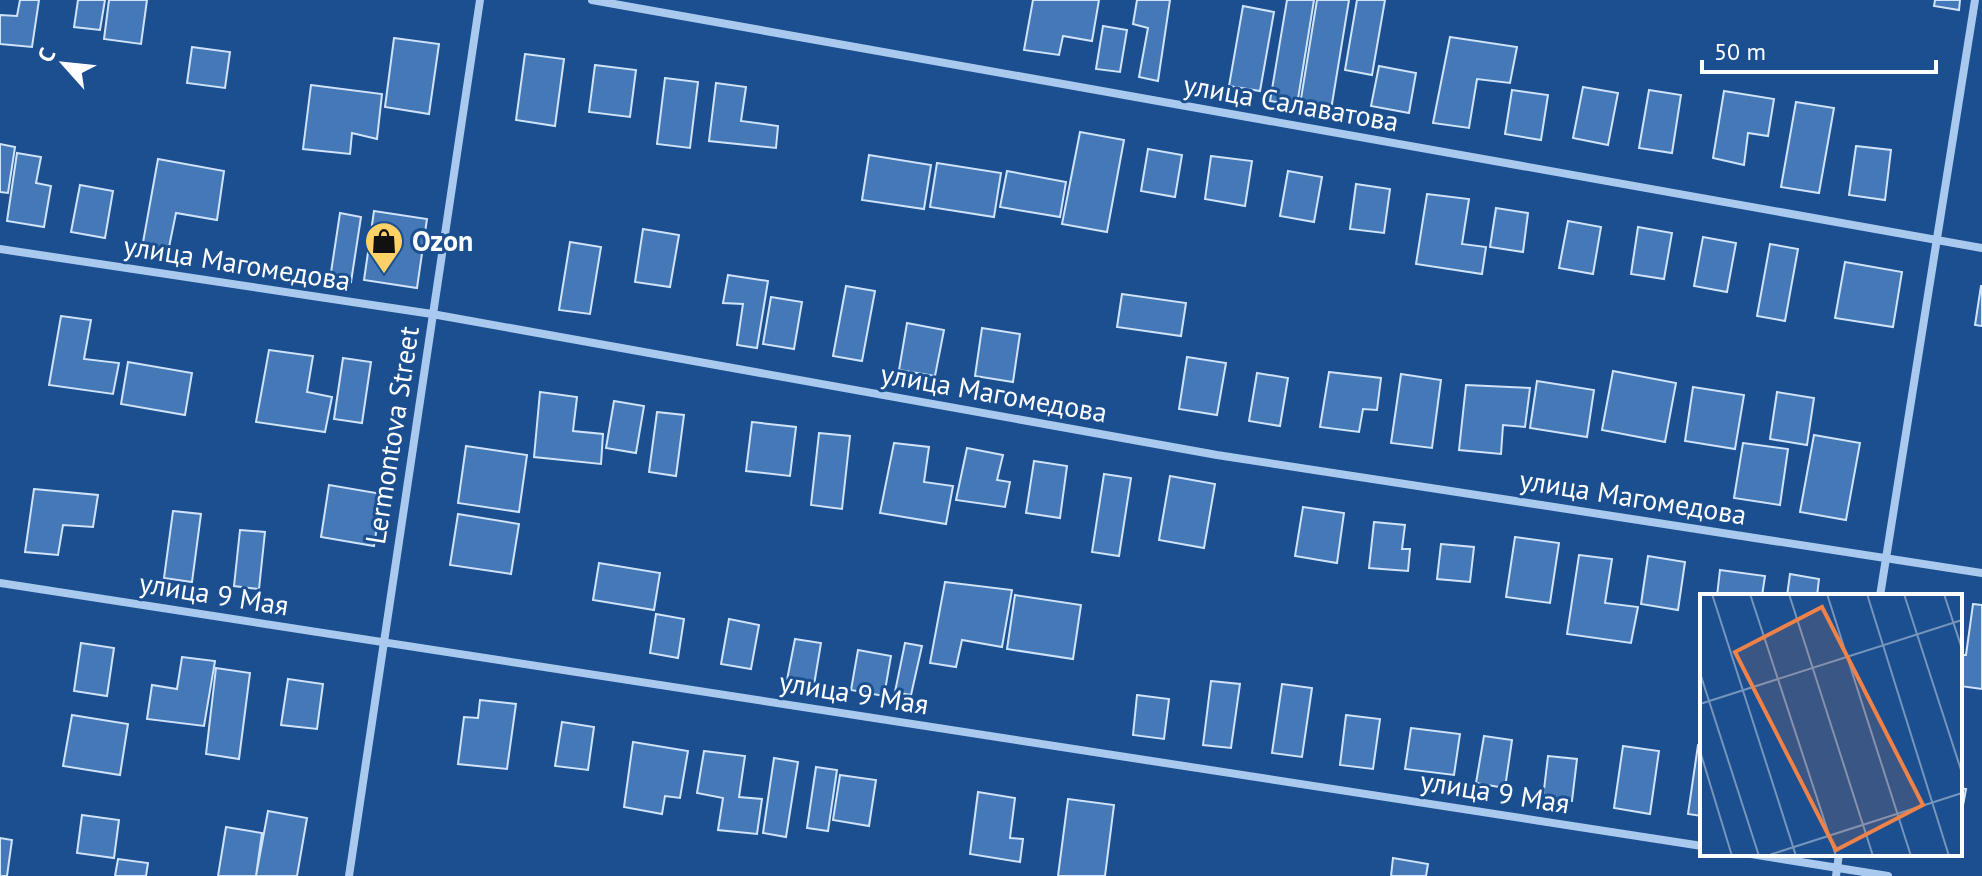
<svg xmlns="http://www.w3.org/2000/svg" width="1982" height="876" font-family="'PT Sans',sans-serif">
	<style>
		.building { fill: #4478b7; stroke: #cfe3fa; stroke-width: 2 }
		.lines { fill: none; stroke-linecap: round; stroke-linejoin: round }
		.minor { stroke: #a9c9ee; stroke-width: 8 }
		.labels { text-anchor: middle; stroke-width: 6; stroke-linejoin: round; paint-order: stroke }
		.street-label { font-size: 28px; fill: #fff; stroke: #1b4f8f }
		.poi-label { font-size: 28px; font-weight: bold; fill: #fff; stroke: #1b4f8f; text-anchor: start }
		.inset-road { fill: none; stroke: #7695bc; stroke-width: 2 }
		.view { fill: #ee8249; fill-opacity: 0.15; stroke: #ee8249; stroke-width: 4 }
		.inset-edge { fill: none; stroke: #fff; stroke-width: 4 }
	</style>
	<rect width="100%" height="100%" fill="#1b4f8f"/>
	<path class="building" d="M20 0H39L32 47 0 44V15L17 16Z
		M78 0H105L100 30 74 27Z
		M109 0H147L141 44 104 39Z
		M1033 0H1099L1092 41 1063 36 1059 55 1024 50Z
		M1137 0H1170L1158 81 1139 77 1148 28 1133 24Z
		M1287 0H1314L1297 105 1270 101Z
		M1317 0H1349L1330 116 1299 111Z
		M1357 0H1385L1372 75 1345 70Z
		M1935 0H1960L1959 10 1934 6Z
		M1243 6 1274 12 1260 91 1229 86Z
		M1103 26 1127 30 1120 72 1096 69Z
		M1450 37 1517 47 1510 83 1477 79 1469 128 1433 123Z
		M394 38 439 44 429 114 385 107Z
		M192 47 230 52 225 88 187 83Z
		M525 54 564 59 555 126 516 120Z
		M595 65 636 70 630 117 589 112Z
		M1379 66 1416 73 1409 113 1371 106Z
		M665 78 698 82 690 148 657 144Z
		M716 83 746 87 741 121 778 126 776 148 709 141Z
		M311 85 382 94 377 139 352 133 350 154 303 149Z
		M1583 87 1618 93 1608 145 1573 138Z
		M1512 90 1548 95 1541 140 1505 134Z
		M1649 90 1681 95 1672 153 1639 148Z
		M1724 91 1774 99 1768 136 1748 133 1744 165 1713 158Z
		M1796 102 1834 108 1819 193 1781 187Z
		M1080 132 1124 140 1107 232 1062 224Z
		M0 144 15 147 8 193 0 192Z
		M1856 146 1891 150 1885 200 1849 195Z
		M1148 149 1182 155 1175 197 1141 191Z
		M17 153 41 157 36 183 51 186 44 227 7 221Z
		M869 155 931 165 924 209 862 200Z
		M1211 156 1252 161 1245 206 1205 199Z
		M158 159 224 171 217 220 176 213 168 252 142 248Z
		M937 163 1001 173 994 217 930 207Z
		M1007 171 1066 182 1060 217 1000 207Z
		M1288 171 1322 177 1314 222 1280 216Z
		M1356 184 1390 189 1384 233 1350 229Z
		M80 185 113 191 105 238 71 232Z
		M1427 194 1469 199 1462 244 1486 247 1482 274 1416 264Z
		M1496 208 1528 213 1523 252 1490 247Z
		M374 211 427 219 417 288 364 280Z
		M340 213 361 217 351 282 330 279Z
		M1568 221 1601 227 1593 274 1559 268Z
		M1638 227 1672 233 1664 279 1631 274Z
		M643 229 679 235 670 287 635 282Z
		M1703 237 1736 243 1727 292 1694 286Z
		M570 242 601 247 590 314 559 310Z
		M1770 244 1798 249 1785 321 1757 316Z
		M1845 262 1902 272 1893 327 1835 318Z
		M728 275 768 281 757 348 737 345 743 304 723 303Z
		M846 286 875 291 862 361 833 356Z
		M1981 286H1982V326L1975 325Z
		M1122 294 1186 303 1181 336 1117 327Z
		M771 297 802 302 794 349 763 344Z
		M61 316 91 320 84 359 119 363 113 394 49 385Z
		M907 323 944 330 935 376 899 370Z
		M982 328 1020 334 1013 382 975 376Z
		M269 350 313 356 307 392 332 397 325 432 256 422Z
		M1187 357 1226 363 1217 415 1179 409Z
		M343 358 371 362 362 423 334 419Z
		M128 362 192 373 185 415 121 404Z
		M1613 371 1676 383 1665 442 1602 430Z
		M1329 372 1381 378 1377 410 1363 409 1359 432 1320 427Z
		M1257 373 1288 378 1280 426 1249 421Z
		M1401 374 1441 380 1432 448 1391 443Z
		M1537 381 1594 390 1587 437 1530 428Z
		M1466 385 1530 388 1525 427 1503 425 1501 454 1459 450Z
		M1693 387 1744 395 1735 449 1685 441Z
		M540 392 577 397 573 431 603 434 601 464 534 457Z
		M1777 392 1814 398 1807 445 1770 439Z
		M614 401 644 406 636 453 606 448Z
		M657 412 684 415 676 476 649 472Z
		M752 422 796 427 790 476 746 471Z
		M819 433 850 436 842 509 811 505Z
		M1814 435 1860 443 1846 520 1800 512Z
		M894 443 929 447 924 482 953 486 946 524 880 513Z
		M1743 443 1788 449 1780 505 1734 498Z
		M466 446 527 455 519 512 458 503Z
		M967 448 1003 455 997 480 1010 482 1005 507 956 500Z
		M1034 461 1067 466 1060 518 1026 513Z
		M1104 474 1131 478 1119 556 1092 552Z
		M1170 476 1215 484 1204 548 1159 540Z
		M329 485 382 494 374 546 321 537Z
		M34 489 98 495 93 527 63 525 58 555 25 552Z
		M1303 507 1344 513 1337 563 1295 556Z
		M173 511 201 514 192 582 164 578Z
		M458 514 519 524 511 574 450 565Z
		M1374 522 1405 525 1402 549H1410L1408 571 1369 568Z
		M240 530 265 532 259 589 234 586Z
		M1515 537 1559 543 1550 603 1506 597Z
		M1441 544 1474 547 1470 582 1437 579Z
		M1579 555 1612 559 1605 603 1638 607 1631 643 1567 634Z
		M1648 556 1685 562 1678 610 1641 604Z
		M599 563 660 573 654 610 593 600Z
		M1720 570 1765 576 1762 596H1717Z
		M1790 574 1819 579 1817 596H1787Z
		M945 582 1012 590 1002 647 962 640 956 667 930 663Z
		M1015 595 1081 605 1073 659 1007 649Z
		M1973 604 1982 605V689L1960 686V655H1966Z
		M656 614 684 619 678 658 650 653Z
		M729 619 759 625 751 669 721 664Z
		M795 639 821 643 814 685 787 680Z
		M81 643 114 648 107 696 74 691Z
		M905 643 922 646 911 695 895 692Z
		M858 650 891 656 884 696 851 690Z
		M182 657 215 661 204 726 147 719 152 685 177 689Z
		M216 668 250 673 239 759 206 754Z
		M288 679 323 684 317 729 281 725Z
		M1211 681 1240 684 1231 748 1203 745Z
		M1282 684 1312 688 1302 757 1272 753Z
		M1137 695 1169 699 1164 739 1133 735Z
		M480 700 516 704 507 769 458 764 464 717 478 718Z
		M72 715 128 724 120 775 63 766Z
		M1346 715 1380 719 1373 769 1340 765Z
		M562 722 594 727 588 770 555 766Z
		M1411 728 1460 734 1454 775 1405 769Z
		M1484 736 1512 740 1505 788 1476 783Z
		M633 742 688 751 680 798 665 796 662 814 624 807Z
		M1698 745H1702V816L1688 814Z
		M1623 746 1659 751 1650 814 1614 808Z
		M704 751 745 756 739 797 762 799 757 834 718 830 723 798 697 793Z
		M1548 756 1577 759 1572 801 1543 798Z
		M774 758 798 762 786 837 763 833Z
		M816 767 837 770 828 831 807 828Z
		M840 775 876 780 869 826 833 820Z
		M1960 788 1966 789 1960 822Z
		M978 792 1015 798 1010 838 1023 839 1020 862 970 854Z
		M1068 799 1114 805 1105 876H1058Z
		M268 811 307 818 297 876H256Z
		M82 815 119 820 114 858 77 853Z
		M226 827 262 833 256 876H218Z
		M0 838 12 840 7 876H0Z
		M1393 858 1428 864 1426 876H1391Z
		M118 859 148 863 146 876H115Z"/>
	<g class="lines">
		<path class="minor" d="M592 0 1982 248
			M0 249 432 314 1217 455 1982 573
			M0 583 1702 846
			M1880 596 1975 0
			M1751 854 1888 876
			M349 876 480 0
			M1836 876 1839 854"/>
	</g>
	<defs>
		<g id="shop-pin" transform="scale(2)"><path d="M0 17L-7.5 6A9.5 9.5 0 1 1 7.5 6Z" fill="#ffd166" stroke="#1b4f8f"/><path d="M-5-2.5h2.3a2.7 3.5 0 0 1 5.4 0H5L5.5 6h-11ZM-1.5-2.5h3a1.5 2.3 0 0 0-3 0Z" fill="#111"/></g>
	</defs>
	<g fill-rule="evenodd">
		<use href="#shop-pin" x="384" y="241"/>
	</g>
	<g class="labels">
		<g class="street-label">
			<text transform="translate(1291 103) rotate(10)" y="10">улица Салаватова</text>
			<text transform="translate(237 263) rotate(9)" y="10">улица Магомедова</text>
			<text transform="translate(994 393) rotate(10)" y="10">улица Магомедова</text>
			<text transform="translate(392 435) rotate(-81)" y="10">Lermontova Street</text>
			<text transform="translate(1633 497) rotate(9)" y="10">улица Магомедова</text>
			<text transform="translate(214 594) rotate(9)" y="10">улица 9 Мая</text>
			<text transform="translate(854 693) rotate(9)" y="10">улица 9 Мая</text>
			<text transform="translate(1495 792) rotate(9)" y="10">улица 9 Мая</text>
		</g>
		<g class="poi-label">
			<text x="412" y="251">Ozon</text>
		</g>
	</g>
	<g transform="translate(1700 594)">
		<rect width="262" height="262" fill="#1b4f8f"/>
		<path class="inset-road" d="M12 0 96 262M50 0 136 262M89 0 173 262M127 0 211 262M167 0 249 262M204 0 262 179M244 0 262 55M0 79 59 262M0 110 262 26M0 157 32 262M66 262 262 199"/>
		<path class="view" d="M122 13 223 211 136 256 35 58Z"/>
		<rect width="262" height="262" class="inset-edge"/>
	</g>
	<g transform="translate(64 64) rotate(297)" stroke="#1b4f8f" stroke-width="6" paint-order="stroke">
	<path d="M0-6L14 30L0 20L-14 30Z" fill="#ffffff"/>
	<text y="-12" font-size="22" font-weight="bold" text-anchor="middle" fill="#ffffff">С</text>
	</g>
	<path d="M1702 60v12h234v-12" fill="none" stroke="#ffffff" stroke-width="4"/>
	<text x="1714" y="60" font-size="24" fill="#ffffff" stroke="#1b4f8f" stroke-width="6" paint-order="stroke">50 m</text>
</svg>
